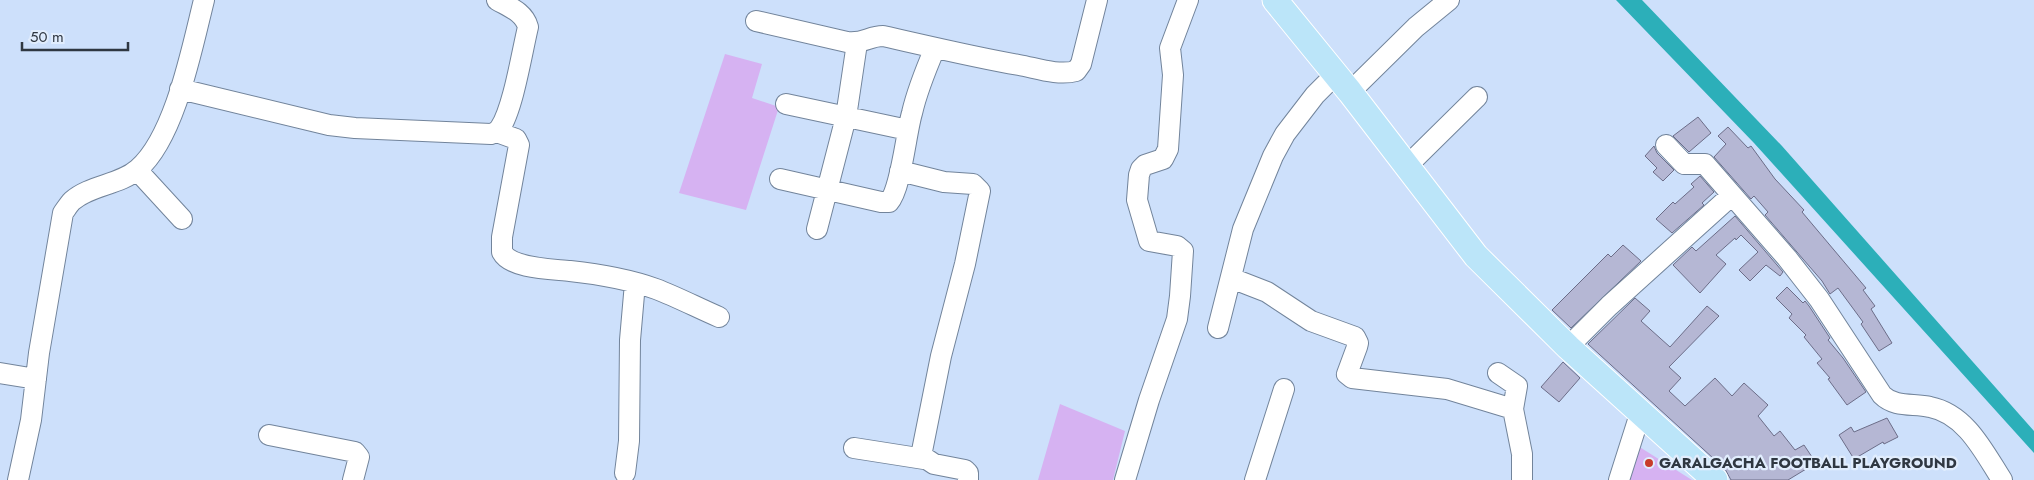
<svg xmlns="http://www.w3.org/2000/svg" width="2034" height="480" font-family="Jost,sans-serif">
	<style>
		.green { fill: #d6b2f2 }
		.water { fill: #2cafb9 }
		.building { fill: #b5b7d4; stroke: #6c6d88 }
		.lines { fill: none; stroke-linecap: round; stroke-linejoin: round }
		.minor-casing { stroke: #72849b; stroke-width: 22 }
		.major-casing { stroke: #fff; stroke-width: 27 }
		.minor { stroke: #fff; stroke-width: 20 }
		.major { stroke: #bbe5f9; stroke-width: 25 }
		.poi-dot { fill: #c83c2a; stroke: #e1edfd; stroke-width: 2 }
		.labels { text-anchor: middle; stroke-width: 4.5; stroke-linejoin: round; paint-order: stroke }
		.poi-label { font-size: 15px; font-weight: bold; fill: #2f3741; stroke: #e1edfd; text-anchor: start }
	</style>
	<rect width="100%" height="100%" fill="#cde0fb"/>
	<path class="green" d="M725 54 762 64 752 98 779 107 746 210 679 193Z
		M1060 404 1125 431 1113 480H1038Z
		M1638 446 1692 480H1626Z"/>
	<path class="water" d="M1616 0H1642L1782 146 2034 431V453L1754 143Z"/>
	<path class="building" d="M1698 117 1711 133 1689 152 1673 136Z
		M1728 127 1748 148 1751 146 1775 179 1804 210 1802 212 1866 288 1863 290 1875 306 1871 309 1892 343 1879 351 1861 324 1863 322 1838 288 1830 294 1822 281 1765 215 1768 212 1754 196 1751 199 1714 157 1726 144 1718 136Z
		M1654 146 1657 153 1674 170 1663 181 1653 172 1657 168 1645 156Z
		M1700 176 1714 192 1702 203 1704 205 1672 233 1656 219 1673 202 1675 204 1694 187 1691 184Z
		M1735 216 1783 272 1780 276 1766 265 1750 281 1739 270 1758 252 1741 235 1736 240 1735 238 1716 255 1726 264 1700 293 1673 265 1692 247 1696 251Z
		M1623 245 1641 261 1571 328 1552 310 1608 254 1611 257Z
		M1787 287 1803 303 1805 301 1809 306 1830 338 1828 340 1843 358 1866 392 1847 405 1828 379 1830 378 1817 363 1822 359 1804 337 1806 335 1789 318 1792 314 1776 298Z
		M1635 298 1650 311 1641 321 1670 347 1707 306 1719 316 1669 367 1681 378 1669 391 1685 406 1715 378 1732 396 1744 383 1768 405 1758 416 1774 436 1780 431 1795 450 1804 445 1816 463 1788 480H1731L1725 469 1588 344Z
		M1563 362 1580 378 1559 402 1541 387Z
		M1887 418 1898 437 1884 444 1883 442 1854 459 1839 435 1851 427 1854 432Z"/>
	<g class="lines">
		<g class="minor-casing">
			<path id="minor" d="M756 21 847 42C864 44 869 36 883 36 928 46 973 57 1019 65 1036 68 1058 76 1076 71L1081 64 1097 0
				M180 89 329 125 355 128 491 134C495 133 497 132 500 128 513 109 522 52 528 27 524 12 509 7 497 0
				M1350 92 1416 27 1449 0
				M786 104 908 130
				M497 132 516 139 519 145 502 237V252C511 269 552 269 570 271 598 274 628 279 656 289 677 297 698 308 719 317
				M1666 145 1684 164H1705L1732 195
				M1407 166 1477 97
				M137 170 182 219
				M900 171 944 182 973 184 980 191 965 264 941 356 922 451V456L934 464 965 470 968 473V480
				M780 179 881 202H889C901 189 906 133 912 113 917 91 926 69 935 48
				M817 229 846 117 857 43
				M1231 278 1267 292 1311 321 1355 337 1358 343 1357 347 1347 374 1352 378 1447 389 1513 409
				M1218 328 1243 229 1273 156 1285 134 1315 95 1335 75
				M1568 347 1609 306 1732 195 1787 258 1819 299 1882 395C1895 408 1914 403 1930 407 1966 414 1984 452 2002 480
				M0 373 36 379
				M1498 373 1517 386 1513 409 1522 454V480
				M269 435 355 452 359 457 353 480
				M854 448 924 459
				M625 473 629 441 630 340 635 283
				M18 480 31 420 39 353 63 213C66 209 69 204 72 201 90 185 120 185 138 169 175 137 192 48 204 0
				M1125 480 1149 400 1177 319 1180 296 1183 251 1177 246 1149 241 1137 200 1139 175 1141 169 1145 165 1163 159 1168 149 1173 75 1170 48 1188 0
				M1255 480 1284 389
				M1619 480 1640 414"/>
		</g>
		<g class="major-casing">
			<path id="major" d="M1275 0 1350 92 1476 256 1568 347 1715 480"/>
		</g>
		<use href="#minor" class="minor"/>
		<use href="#major" class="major"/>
	</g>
	<circle class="poi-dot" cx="1649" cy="463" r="5"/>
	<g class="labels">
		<g class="poi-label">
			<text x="1659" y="468">GARALGACHA FOOTBALL PLAYGROUND</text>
		</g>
	</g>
	<path d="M22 42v8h106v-8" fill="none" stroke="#2f3741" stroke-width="2.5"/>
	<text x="30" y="42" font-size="15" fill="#2f3741" stroke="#e1edfd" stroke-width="4" paint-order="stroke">50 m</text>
</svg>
